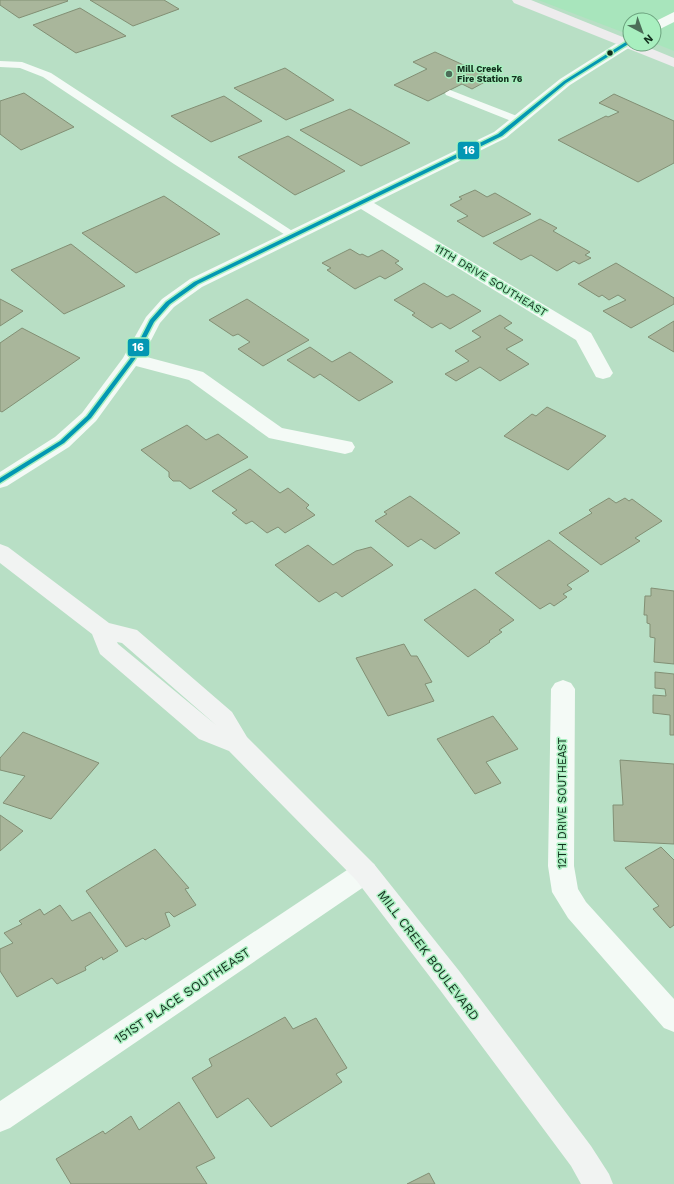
<svg xmlns="http://www.w3.org/2000/svg" width="674" height="1184" font-family="'Work Sans',sans-serif">
	<style>
		.built { fill: #a8e5bc }
		.building { fill: #a9b69b; stroke: #828f74 }
		.lines { fill: none; stroke-linecap: round; stroke-linejoin: round }
		.lane { fill: #f4faf6; fill-rule: evenodd }
		.street { fill: #f4faf6; fill-rule: evenodd }
		.secondary { fill: #f1f3f2; fill-rule: evenodd }
		.primary { fill: #edeced; fill-rule: evenodd }
		.bus-1-casing { stroke: #a8efbf; stroke-width: 3 }
		.bus-1 { fill: #0397b3; fill-rule: evenodd }
		.bus-dot { fill: #122f1d; stroke: #a8efbf; stroke-width: 1.5 }
		.poi-dot { fill: #4c6d58; stroke: #a8efbf; stroke-width: 1.5 }
		.labels { text-anchor: middle; stroke-width: 3; stroke-linejoin: round; paint-order: stroke }
		.far-poi-label { font-size: 9px; font-weight: bold; fill: #122f1d; stroke: #a8efbf; text-anchor: start }
		.street-label { font-size: 11px; fill: #122f1d; stroke: #a8efbf }
		.near-street-label { font-size: 13px; fill: #122f1d; stroke: #a8efbf }
		.line-badge { stroke: #a8efbf; stroke-width: 1.5 }
		.badge-label { font-size: 11px; text-anchor: middle; font-weight: bold; fill: #fff }
	</style>
	<rect width="100%" height="100%" fill="#b8dfc5"/>
	<path class="built" d="M538 0H674V51L654 43V20H630V35Z"/>
	<path class="building" d="M0 0H67L68 1 19 18 0 5Z
		M90 0H164L179 9 133 26Z
		M80 8 126 36 76 53 33 25Z
		M435 52 492 78 472 89 462 84 428 101 394 85 427 69 413 62Z
		M285 68 334 100 286 120 234 88Z
		M24 93 74 127 21 150 0 134V101Z
		M614 94 674 121V163L638 182 558 140 606 116 608 117 619 112 599 103Z
		M224 96 262 121 211 142 171 116Z
		M350 109 410 143 361 166 300 130Z
		M288 136 345 171 295 195 238 157Z
		M475 190 487 197 495 193 531 214 483 237 457 221 468 216 450 205 462 199 459 197Z
		M164 196 220 234 136 273 82 233Z
		M540 219 557 228 553 231 590 252 585 255 591 258 579 264 574 261 557 271 531 255 521 260 493 243Z
		M71 244 125 286 64 314 11 270Z
		M350 249 360 255 362 254 368 257 382 250 399 261 395 263 403 269 385 279 380 276 355 289 327 270 331 268 322 263Z
		M616 263 674 298V304L631 328 603 311 626 300 618 295 609 300 602 295 599 297 578 284Z
		M424 283 447 297 453 294 481 311 450 329 441 323 432 328 412 315 415 313 394 300Z
		M0 299 23 311 0 326Z
		M247 299 309 340 263 366 238 349 250 342 238 334 233 336 209 320Z
		M500 315 512 323 504 328 523 340 506 349 529 364 500 381 480 367 456 381 445 374 469 361 455 351 481 337 472 331Z
		M674 321V352L648 337Z
		M22 328 80 358 2 412 0 411V343Z
		M310 347 332 362 350 352 393 382 359 401 320 374 314 378 287 360Z
		M547 407 606 436 568 470 504 436 532 414 536 416Z
		M187 425 206 440 218 434 248 457 190 489 180 481H173L169 477V472L141 450Z
		M250 469 280 493 288 488 309 505 306 508 315 515 285 533 278 527 267 533 252 521 246 524 232 513 237 510 212 491Z
		M410 496 460 533 435 549 421 539 408 547 375 521 387 514 384 512Z
		M609 498 616 503 625 498 629 501 632 499 662 521 635 538 640 541 601 565 559 533 592 513 589 510Z
		M549 540 589 571 567 585 572 589 563 594 567 597 554 606 550 603 540 609 495 573Z
		M308 545 333 565 356 551 371 547 393 565 342 597 336 592 319 602 275 565Z
		M651 588 674 591V664L654 662 655 638 650 637V624L647 623V615H644L645 596H651Z
		M475 589 514 620 499 630 502 632 489 641 490 642 468 657 424 620Z
		M404 644 411 656H417L432 682 425 684 434 701 388 716 356 658Z
		M655 672 674 674V735H670V715L653 713V695L666 696 665 689 655 688Z
		M493 716 518 749 486 762 501 783 475 794 437 739Z
		M23 732 99 763 51 819 3 803 25 776 0 770V758Z
		M620 760 674 764V844L614 841 613 805H623Z
		M0 815 23 831 0 851Z
		M661 847 674 860V925L670 928 653 909 659 906 625 868Z
		M155 849 189 888 185 889 196 905 174 917 169 912 165 913 170 926 145 940 143 938 126 947 86 891Z
		M60 905 72 921 90 912 118 951 103 960 102 957 85 967 86 970 57 984 52 978 17 997 0 971V949L13 943 4 933 22 924 19 921 40 909 44 915Z
		M285 1017 293 1029 316 1018 347 1068 336 1074 342 1082 271 1127 248 1098 217 1118 192 1078 212 1066 209 1059Z
		M179 1102 215 1158 196 1167 207 1184H71L56 1159 103 1131 105 1134 131 1116 139 1130Z
		M429 1173 435 1184H407Z"/>
	<g class="lines">
		<path class="lane" d="M0 61 22 62 51 73 300 236 298 238H290L174 164 43 77 20 68 0 67Z
			M450 90 522 118 523 120 518 123 514 122 446 95 445 93Z"/>
		<path class="street" d="M674 12V22L654 32V22Z
			M630 37V44H635L570 85 506 138 374 203 591 333 613 373 610 377 603 379 596 377 576 340 361 209 202 287 174 307 160 323 143 356 203 372 282 428 352 442 355 447 352 452 345 454 269 438 189 380 136 366 96 421 69 447 7 486 0 488V472L55 437 82 413 123 358 146 317 162 299 190 279 494 132 560 79 625 38Z
			M563 680 571 683 575 689 574 866 578 889 586 902 674 999V1032L664 1028 568 918 552 892 548 866 551 689 555 683Z
			M365 861 374 864 378 872 374 880 10 1128 0 1132V1101L356 864Z"/>
		<path class="secondary" d="M0 544 8 547 109 623 137 630 232 712 247 737 374 864 460 972 591 1146 609 1174 613 1184H581L571 1166 440 990 356 880 229 751 199 739 100 654 92 634 0 563ZM117 642 122 643 216 725 118 644Z"/>
		<path class="primary" d="M512 0H531L630 40V44H640L674 58V67L514 3Z"/>
		<g class="bus-1-casing">
			<path id="bus-1" d="M629 40H630V43L566 83 502 136 198 284 170 304 154 322 135 359 91 418 64 443 0 483V478L60 441 87 416 130 359 150 320 166 302 194 282 498 134 564 81Z"/>
		</g>
		<use href="#bus-1" class="bus-1"/>
	</g>
	<circle class="bus-dot" cx="610" cy="53" r="3.5"/>
	<circle class="poi-dot" cx="449" cy="74" r="4"/>
	<g class="labels">
		<g class="far-poi-label">
			<text x="457" y="72">Mill Creek<tspan x="457" dy="10">Fire Station 76</tspan></text>
		</g>
		<g class="street-label">
			<text transform="translate(491 280) rotate(31)" y="4">11TH DRIVE SOUTHEAST</text>
			<text transform="translate(562 803) rotate(-90)" y="4">12TH DRIVE SOUTHEAST</text>
		</g>
		<g class="near-street-label">
			<text transform="translate(429 955) rotate(53)" y="5">MILL CREEK BOULEVARD</text>
			<text transform="translate(182 995) rotate(-34)" y="5">151ST PLACE SOUTHEAST</text>
		</g>
	</g>
	<g class="line-badge">
		<rect x="457" y="141" width="23" height="19" rx="4" fill="#0397b3"/>
		<rect x="127" y="338" width="23" height="19" rx="4" fill="#0397b3"/>
	</g>
	<g class="badge-label">
		<text x="469" y="154">16</text>
		<text x="138" y="351">16</text>
	</g>
	<g transform="translate(642 32) rotate(139)"><circle r="19" fill="#a8efbf" stroke="#6ca27e"/>
	<path d="M0-3L7 15L0 10L-7 15Z" fill="#4c6d58"/>
	<text y="-6" font-size="11" font-weight="bold" text-anchor="middle" fill="#122f1d">N</text>
	</g>
</svg>
